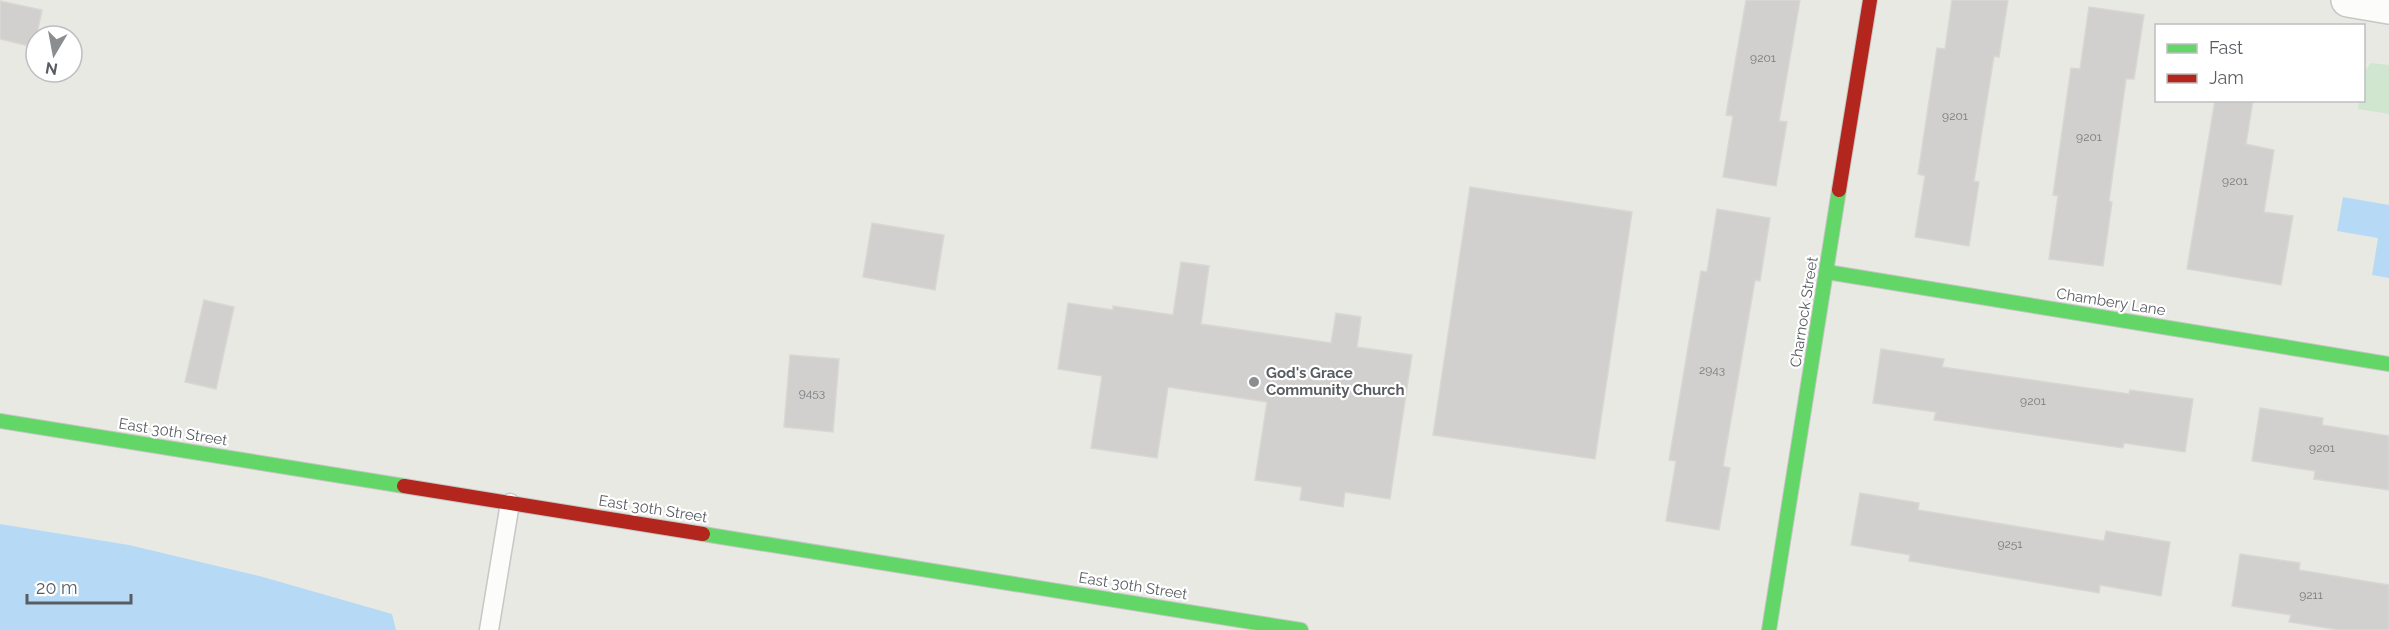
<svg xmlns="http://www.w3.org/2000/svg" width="2389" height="630" font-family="Raleway,sans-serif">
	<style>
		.green { fill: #d1e6cf }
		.water { fill: #b6daf6 }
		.building { fill: #d1d0ce; stroke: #d8d7d3; stroke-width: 1.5 }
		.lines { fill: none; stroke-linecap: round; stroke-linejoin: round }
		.lane-casing { stroke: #c6c7c6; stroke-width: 21 }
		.street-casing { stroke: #c6c7c6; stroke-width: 36 }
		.fast-casing { stroke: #c5c6c4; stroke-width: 16 }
		.jam-casing { stroke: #c5c6c4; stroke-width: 16 }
		.lane { stroke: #fcfcfb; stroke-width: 18 }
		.street { stroke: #fcfcfb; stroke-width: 33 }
		.fast { stroke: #63d668; stroke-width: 14 }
		.jam { stroke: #b3261e; stroke-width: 14 }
		.poi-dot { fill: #8b8e90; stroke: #fff; stroke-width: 2 }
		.labels { text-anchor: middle; stroke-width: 4.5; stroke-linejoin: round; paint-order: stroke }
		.number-label { font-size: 12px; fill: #787b7e }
		.street-label { font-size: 15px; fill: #595d62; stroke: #fff }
		.poi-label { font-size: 15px; font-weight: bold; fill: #595d62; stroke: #fff; text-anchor: start }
	</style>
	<rect width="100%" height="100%" fill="#e9e9e4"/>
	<path class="green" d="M2371 63 2389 65V114L2358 109 2359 101 2364 100V72Z"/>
	<path class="water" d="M2343 197 2389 205V278L2372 275 2378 238 2337 231Z
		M0 524 129 545 263 577 392 614 396 630H0Z"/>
	<path class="building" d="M1746 0H1800L1779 121 1787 122 1776 186 1723 177 1733 116 1726 115Z
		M1952 0H2008L1999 57 1994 56 1974 181 1979 182 1969 246 1915 237 1925 176 1918 174 1937 48 1945 49Z
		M0 1 42 10 34 47 0 39Z
		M2089 7 2144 15 2134 79H2126L2109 201 2112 202 2103 266 2049 259 2058 196 2053 195 2071 68 2080 69Z
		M2215 100H2253L2246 144 2274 150 2264 212 2293 216 2281 285 2187 269Z
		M1470 187 1632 212 1595 459 1433 435Z
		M1717 209 1770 218 1760 281 1755 280 1723 466 1730 468 1719 530 1666 521 1676 461 1669 460 1701 271 1707 272Z
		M872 223 944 235 935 290 863 277Z
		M1181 262 1209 266 1201 324 1331 343 1336 313 1361 317 1357 347 1412 355 1390 499 1345 492 1343 507 1300 500 1302 487 1255 480 1267 402 1168 387 1157 458 1091 448 1102 376 1058 369 1068 303 1113 310V306L1173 315Z
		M204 300 234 307 216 389 185 382Z
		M1881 349 1944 359 1942 367 2129 394 2130 390 2193 399 2185 452 2124 443 2123 448 1934 420 1936 412 1873 403Z
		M790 355 839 359 833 432 784 427Z
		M2260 408 2323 418 2322 425 2389 436V490L2314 479 2315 471 2252 461Z
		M1860 493 1919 503 1918 510 2104 541 2106 531 2170 542 2161 596 2100 585 2099 593 1909 561 1910 555 1851 545Z
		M2240 554 2300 563 2299 570 2389 585V630H2339L2289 622 2291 615 2232 606Z"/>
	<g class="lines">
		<g class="lane-casing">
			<path id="lane" d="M489 630 510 503"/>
		</g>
		<g class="street-casing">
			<path id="street" d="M2348 0 2389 7"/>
		</g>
		<g class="fast-casing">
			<path id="fast" d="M1827 272 2389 364
				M0 421 404 486
				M703 534 1301 630
				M1769 630 1839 190"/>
		</g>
		<g class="jam-casing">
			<path id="jam" d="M1839 190 1870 0
				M404 486 703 534"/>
		</g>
		<use href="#lane" class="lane"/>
		<use href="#street" class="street"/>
		<use href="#fast" class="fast"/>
		<use href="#jam" class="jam"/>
	</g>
	<circle class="poi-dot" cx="1254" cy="382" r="6"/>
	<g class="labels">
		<g class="number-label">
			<text x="1763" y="62">9201</text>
			<text x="1955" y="120">9201</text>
			<text x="2089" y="141">9201</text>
			<text x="2235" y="185">9201</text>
			<text x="1712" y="374">2943</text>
			<text x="812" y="397">9453</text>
			<text x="2033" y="405">9201</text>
			<text x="2322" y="452">9201</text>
			<text x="2010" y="548">9251</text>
			<text x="2311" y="599">9211</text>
		</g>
		<g class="street-label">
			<text transform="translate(2111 302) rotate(9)" y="5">Chambery Lane</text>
			<text transform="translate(1804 312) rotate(-81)" y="5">Charnock Street</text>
			<text transform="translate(173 432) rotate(9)" y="5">East 30th Street</text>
			<text transform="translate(653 509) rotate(9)" y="5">East 30th Street</text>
			<text transform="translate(1133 586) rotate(9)" y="5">East 30th Street</text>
		</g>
		<g class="poi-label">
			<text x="1266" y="378">God's Grace<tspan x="1266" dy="17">Community Church</tspan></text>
		</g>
	</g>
	<rect x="2155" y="24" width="210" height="78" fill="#ffffff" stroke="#bdbec0" stroke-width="1.5"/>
	<rect x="2167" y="44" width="30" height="9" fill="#63d668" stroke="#bdbec0" stroke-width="1.5"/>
	<text x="2209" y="54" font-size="18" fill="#595d62">Fast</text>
	<rect x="2167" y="74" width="30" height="9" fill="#b3261e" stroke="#bdbec0" stroke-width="1.5"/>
	<text x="2209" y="84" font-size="18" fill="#595d62">Jam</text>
	<g transform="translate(54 54) rotate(190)"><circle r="28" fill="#ffffff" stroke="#bdbec0" stroke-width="1.5"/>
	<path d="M0-4.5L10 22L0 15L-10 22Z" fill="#8b8e90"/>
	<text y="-9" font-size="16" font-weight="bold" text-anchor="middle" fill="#595d62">N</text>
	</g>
	<path d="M27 594v9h104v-9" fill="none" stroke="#595d62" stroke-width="3"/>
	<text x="36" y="594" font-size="18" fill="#595d62" stroke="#ffffff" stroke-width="4.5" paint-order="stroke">20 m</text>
</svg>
